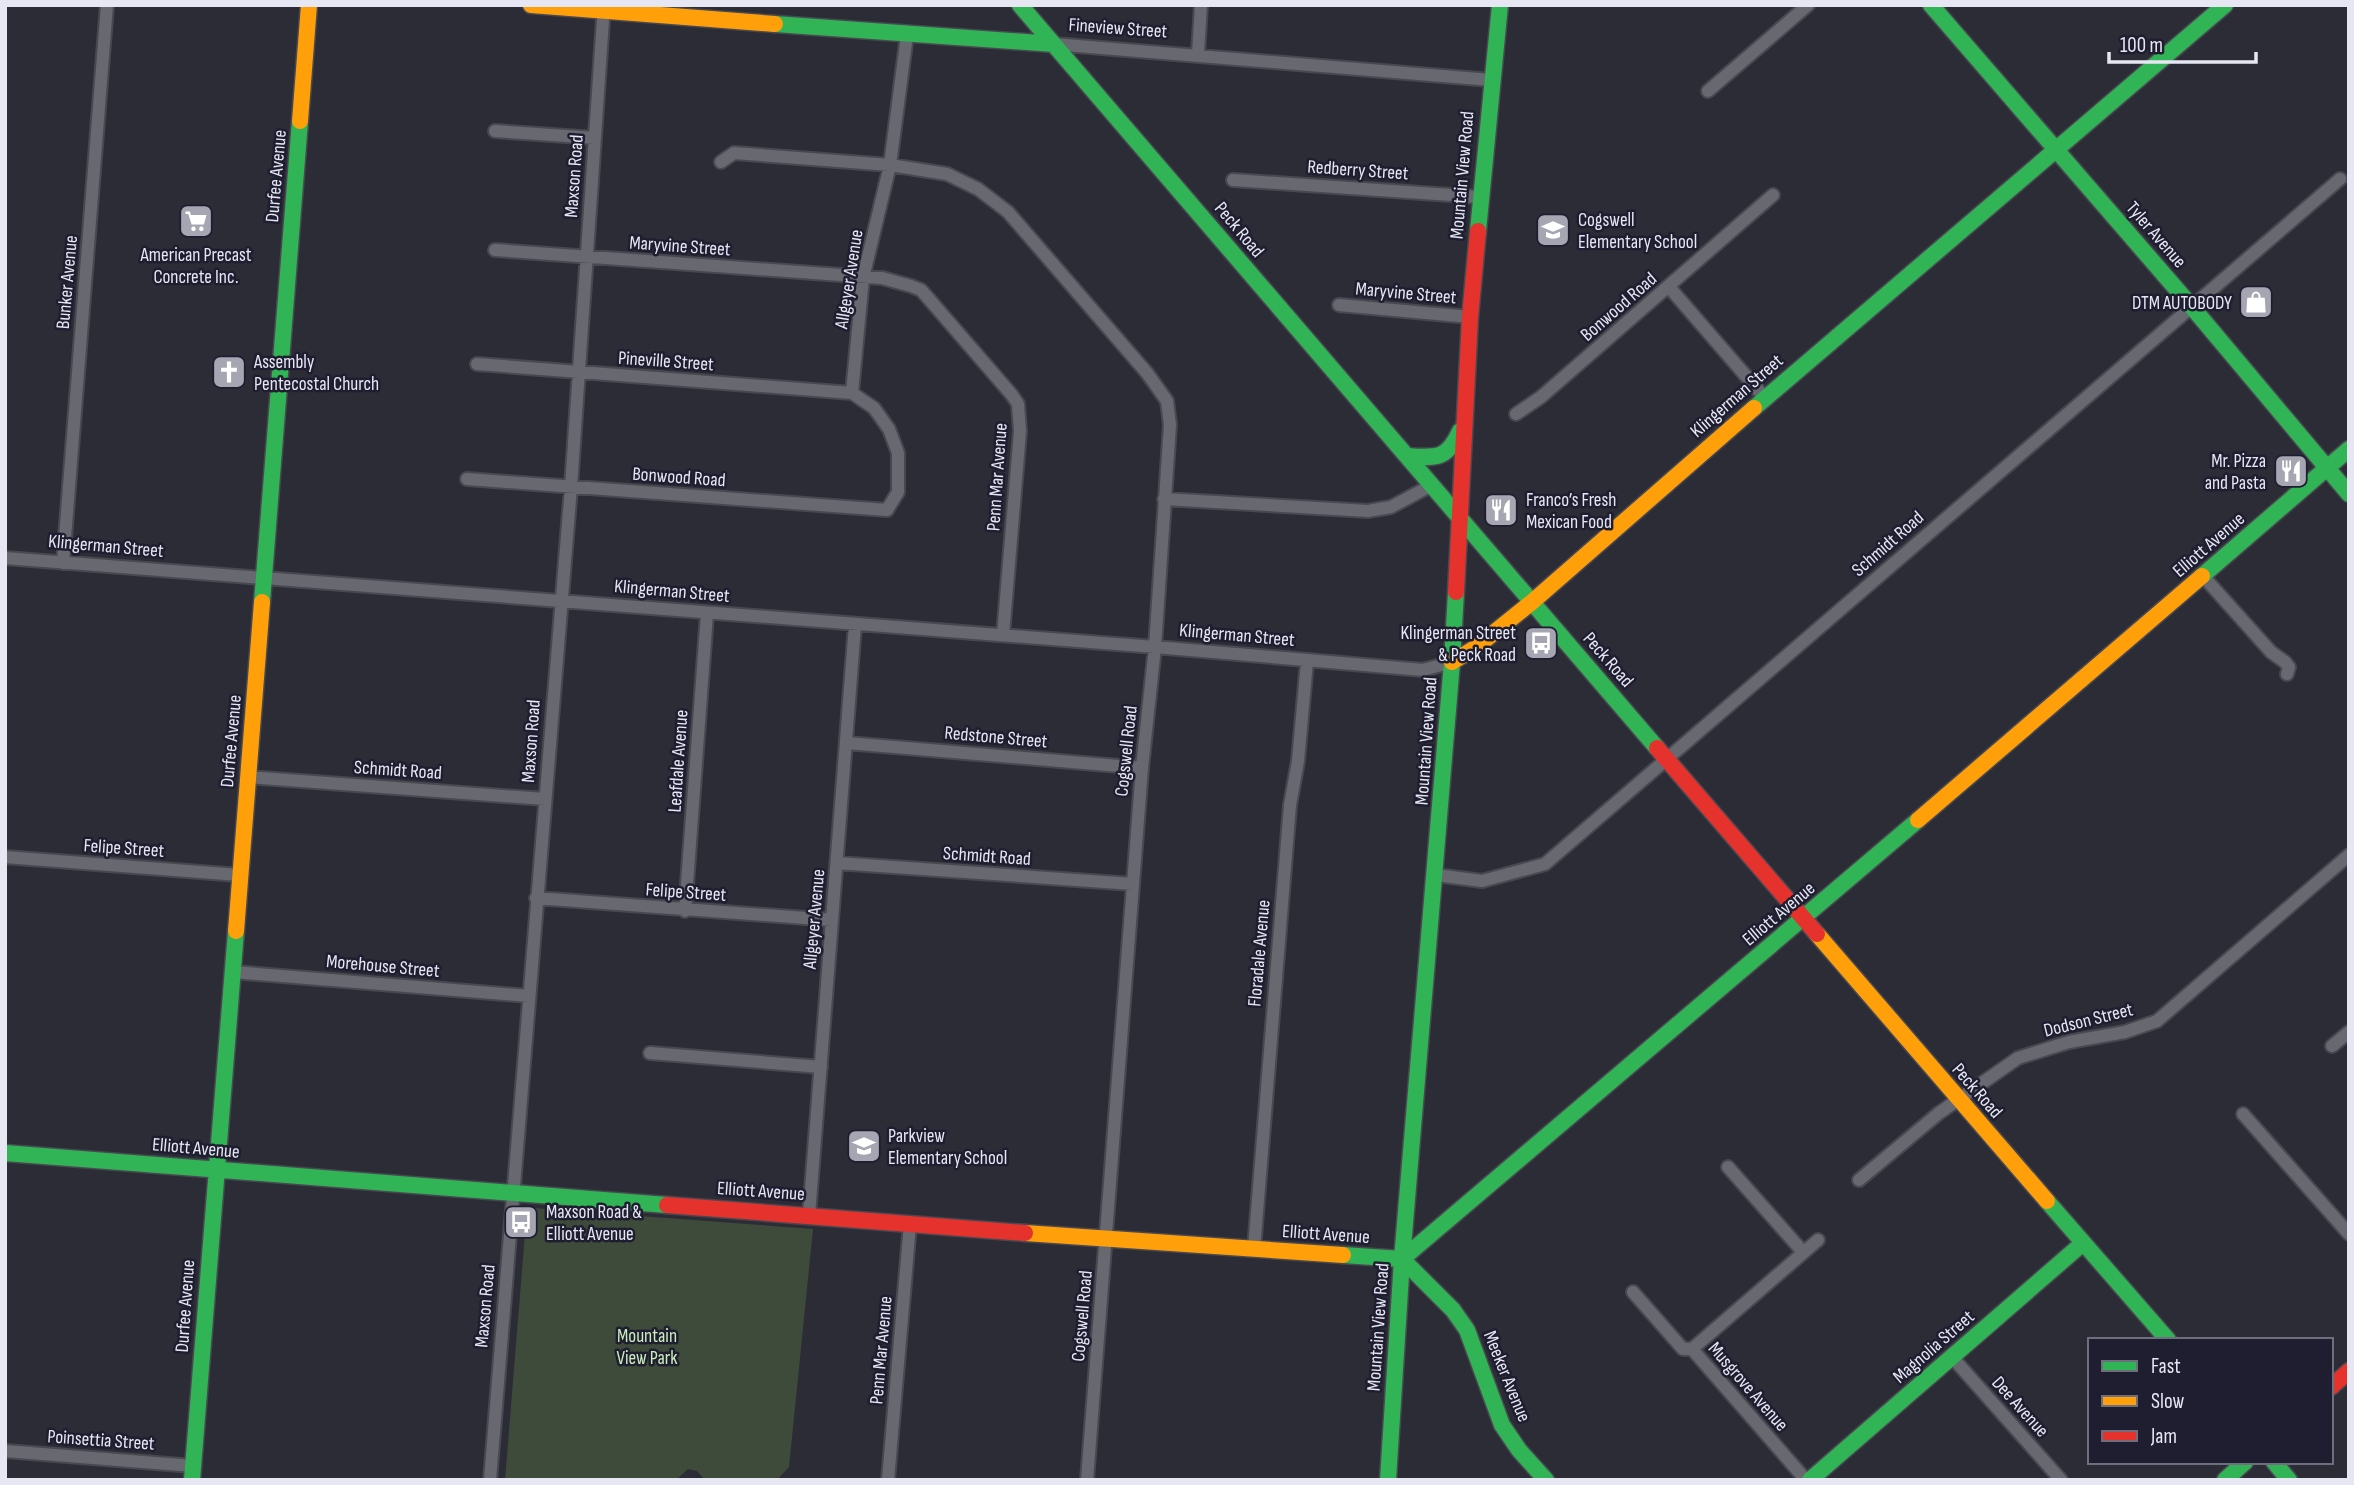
<svg xmlns="http://www.w3.org/2000/svg" width="2354" height="1485" font-family="'Sofia Sans Condensed',sans-serif">
	<style>
		.green { fill: #3e4b3a }
		.lines { fill: none; stroke-linecap: round; stroke-linejoin: round }
		.street-casing { stroke: #484851; stroke-width: 16 }
		.fast-casing { stroke: #484851; stroke-width: 19 }
		.slow-casing { stroke: #484851; stroke-width: 19 }
		.jam-casing { stroke: #484851; stroke-width: 19 }
		.street { stroke: #686871; stroke-width: 12 }
		.fast { stroke: #30b455; stroke-width: 16 }
		.slow { stroke: #ff9f0a; stroke-width: 16 }
		.jam { stroke: #e5322d; stroke-width: 16 }
		.labels { text-anchor: middle; stroke-width: 5; stroke-linejoin: round; paint-order: stroke }
		.street-label { font-size: 19px; fill: #e7e7f4; stroke: #1f1e31 }
		.poi-label { font-size: 19px; fill: #e7e7f4; stroke: #1f1e31; text-anchor: start }
		.park-label { font-size: 19px; fill: #cbedba; stroke: #1f1e31 }
	</style>
	<rect width="100%" height="100%" fill="#2c2c37"/>
	<path class="green" d="M533 1208 813 1229 789 1467 777 1480 704 1479 697 1471 688 1469 676 1480H505L526 1221 527 1212Z"/>
	<g class="lines">
		<g class="street-casing">
			<path id="street" d="M1053 44 1491 80
				M1198 54 1201 5
				M1708 91 1808 5
				M495 131 595 138
				M721 162 734 153 890 165 947 174 978 189 1008 212 1147 373 1167 401 1170 425 1155 647 1142 768 1087 1480
				M1233 180 1480 197
				M495 250 882 278 911 286 921 290 929 299 1012 395 1018 404 1020 431 1003 635
				M1669 287 1765 398
				M1339 305 1470 317
				M477 364 852 393
				M1516 414 1541 397 1773 195
				M467 479 887 510 898 492V453L889 429 874 408 852 393 863 278 890 165 907 35
				M1164 499 1368 511 1391 507 1432 485
				M5 558 1155 647 1423 670 1452 662
				M63 563 107 5
				M2203 576 2271 652 2285 662 2289 667 2287 674
				M847 743 1142 768
				M248 777 545 799
				M5 857 239 875
				M837 863 1133 884
				M1436 875 1482 881 1545 864 2340 179
				M536 898 832 920
				M685 911 707 614
				M233 972 529 996
				M2332 1046 2349 1032
				M650 1053 821 1067
				M2243 1114 2349 1234
				M1728 1167 1803 1252
				M1859 1180 1939 1113 2018 1058 2069 1042 2125 1032 2157 1021 2349 855
				M809 1215 855 625
				M1254 1249 1290 805 1298 761 1307 661
				M1633 1292 1683 1349H1692L1806 1480
				M1692 1349 1818 1240
				M1952 1357 2061 1480
				M5 1451 193 1466
				M490 1480 571 487 604 5
				M888 1480 910 1224"/>
		</g>
		<g class="fast-casing">
			<path id="fast" d="M1020 5 1657 748
				M1931 5 2192 307 2349 494
				M775 24 1053 44
				M1478 231 1500 5
				M1754 408 2225 5
				M1407 456C1436 458 1447 460 1460 431
				M2202 576 2349 449
				M262 602 300 121
				M5 1153 667 1205
				M2047 1201 2168 1340
				M1343 1255 1402 1259 1918 820
				M1402 1259 1453 1310 1467 1330 1502 1425 1519 1450 1546 1480
				M2274 1462 2289 1480
				M192 1480 236 931
				M1388 1480 1402 1259 1452 662 1456 592
				M1810 1480 2083 1243
				M2225 1480 2245 1462"/>
		</g>
		<g class="slow-casing">
			<path id="slow" d="M531 5 775 24
				M300 121 309 5
				M1452 662 1475 648 1532 602 1754 408
				M1918 820 2202 576
				M236 931 262 602
				M1817 934 2047 1201
				M1025 1233 1343 1255"/>
		</g>
		<g class="jam-casing">
			<path id="jam" d="M1456 592 1470 317 1478 231
				M1657 748 1817 934
				M667 1205 1025 1233
				M2331 1387 2349 1371"/>
		</g>
		<use href="#street" class="street"/>
		<use href="#fast" class="fast"/>
		<use href="#slow" class="slow"/>
		<use href="#jam" class="jam"/>
	</g>
	<defs>
		<g id="supermarket-square" transform="scale(1.75)"><rect x="-9" y="-9" width="18" height="18" rx="4" fill="#a6a6b2" stroke="#1f1e31"/><path d="M-6-5.5h2.5l.6 2H6L4.5 2H-2.5L-4.4-4H-6ZM-1.5 3.2a1.3 1.3 0 1 0 .1 0ZM3 3.2a1.3 1.3 0 1 0 .1 0Z" fill="#fff"/></g>
		<g id="school-square" transform="scale(1.75)"><rect x="-9" y="-9" width="18" height="18" rx="4" fill="#a6a6b2" stroke="#1f1e31"/><path d="M0-5L7-2L0 1L-7-2ZM-4 1L0 2.5L4 1V4Q0 6-4 4Z" fill="#fff"/></g>
		<g id="shop-square" transform="scale(1.75)"><rect x="-9" y="-9" width="18" height="18" rx="4" fill="#a6a6b2" stroke="#1f1e31"/><path d="M-5-2.5h2.3a2.7 3.5 0 0 1 5.4 0H5L5.5 6h-11ZM-1.5-2.5h3a1.5 2.3 0 0 0-3 0Z" fill="#fff"/></g>
		<g id="church-square" transform="scale(1.75)"><rect x="-9" y="-9" width="18" height="18" rx="4" fill="#a6a6b2" stroke="#1f1e31"/><path d="M-1.2-6h2.4v3.5h3.3v2.4h-3.3V6h-2.4V-.1h-3.3v-2.4h3.3Z" fill="#fff"/></g>
		<g id="restaurant-square" transform="scale(1.75)"><rect x="-9" y="-9" width="18" height="18" rx="4" fill="#a6a6b2" stroke="#1f1e31"/><path d="M-5-6h1v4h1v-4h1v4h1v-4h1v5L-1.5 .5V6h-2V.5L-5-1ZM5-6V6H3V1.5H1.5Q1.5-4 5-6Z" fill="#fff"/></g>
		<g id="bus-square" transform="scale(1.75)"><rect x="-9" y="-9" width="18" height="18" rx="4" fill="#a6a6b2" stroke="#1f1e31"/><path d="M-5-6H5V4H4V6H2V4H-2V6H-4V4H-5ZM-3.5-4V0h7V-4ZM-3.5 1.2v1.5H-2V1.2ZM2 1.2v1.5H3.5V1.2Z" fill="#fff"/></g>
	</defs>
	<g fill-rule="evenodd">
		<use href="#supermarket-square" x="196" y="221"/>
		<use href="#school-square" x="1553" y="230"/>
		<use href="#shop-square" x="2256" y="302"/>
		<use href="#church-square" x="229" y="372"/>
		<use href="#restaurant-square" x="2291" y="471"/>
		<use href="#restaurant-square" x="1501" y="510"/>
		<use href="#bus-square" x="1541" y="643"/>
		<use href="#school-square" x="864" y="1146"/>
		<use href="#bus-square" x="521" y="1222"/>
	</g>
	<g class="labels">
		<g class="street-label">
			<text transform="translate(1118 27) rotate(4)" y="7">Fineview Street</text>
			<text transform="translate(1358 169) rotate(4)" y="7">Redberry Street</text>
			<text transform="translate(1461 175) rotate(-85)" y="7">Mountain View Road</text>
			<text transform="translate(275 176) rotate(-85)" y="7">Durfee Avenue</text>
			<text transform="translate(573 176) rotate(-86)" y="7">Maxson Road</text>
			<text transform="translate(1240 229) rotate(50)" y="7">Peck Road</text>
			<text transform="translate(2157 234) rotate(49)" y="7">Tyler Avenue</text>
			<text transform="translate(680 245) rotate(4)" y="7">Maryvine Street</text>
			<text transform="translate(848 279) rotate(-81)" y="7">Allgeyer Avenue</text>
			<text transform="translate(66 282) rotate(-85)" y="7">Bunker Avenue</text>
			<text transform="translate(1406 292) rotate(5)" y="7">Maryvine Street</text>
			<text transform="translate(1618 306) rotate(-41)" y="7">Bonwood Road</text>
			<text transform="translate(666 360) rotate(4)" y="7">Pineville Street</text>
			<text transform="translate(1736 395) rotate(-41)" y="7">Klingerman Street</text>
			<text transform="translate(679 476) rotate(4)" y="7">Bonwood Road</text>
			<text transform="translate(996 477) rotate(-86)" y="7">Penn Mar Avenue</text>
			<text transform="translate(1887 543) rotate(-41)" y="7">Schmidt Road</text>
			<text transform="translate(2208 544) rotate(-41)" y="7">Elliott Avenue</text>
			<text transform="translate(106 545) rotate(5)" y="7">Klingerman Street</text>
			<text transform="translate(672 590) rotate(5)" y="7">Klingerman Street</text>
			<text transform="translate(1237 634) rotate(5)" y="7">Klingerman Street</text>
			<text transform="translate(1609 659) rotate(49)" y="7">Peck Road</text>
			<text transform="translate(996 736) rotate(5)" y="7">Redstone Street</text>
			<text transform="translate(230 741) rotate(-85)" y="7">Durfee Avenue</text>
			<text transform="translate(530 741) rotate(-86)" y="7">Maxson Road</text>
			<text transform="translate(1425 741) rotate(-86)" y="7">Mountain View Road</text>
			<text transform="translate(1125 751) rotate(-84)" y="7">Cogswell Road</text>
			<text transform="translate(677 761) rotate(-86)" y="7">Leafdale Avenue</text>
			<text transform="translate(398 769) rotate(4)" y="7">Schmidt Road</text>
			<text transform="translate(124 847) rotate(4)" y="7">Felipe Street</text>
			<text transform="translate(987 855) rotate(4)" y="7">Schmidt Road</text>
			<text transform="translate(686 891) rotate(4)" y="7">Felipe Street</text>
			<text transform="translate(1778 913) rotate(-40)" y="7">Elliott Avenue</text>
			<text transform="translate(813 919) rotate(-85)" y="7">Allgeyer Avenue</text>
			<text transform="translate(1258 953) rotate(-85)" y="7">Floradale Avenue</text>
			<text transform="translate(383 965) rotate(5)" y="7">Morehouse Street</text>
			<text transform="translate(2088 1019) rotate(-14)" y="7">Dodson Street</text>
			<text transform="translate(1978 1090) rotate(49)" y="7">Peck Road</text>
			<text transform="translate(196 1147) rotate(5)" y="7">Elliott Avenue</text>
			<text transform="translate(761 1190) rotate(4)" y="7">Elliott Avenue</text>
			<text transform="translate(1326 1233) rotate(4)" y="7">Elliott Avenue</text>
			<text transform="translate(184 1306) rotate(-86)" y="7">Durfee Avenue</text>
			<text transform="translate(484 1306) rotate(-85)" y="7">Maxson Road</text>
			<text transform="translate(1081 1316) rotate(-85)" y="7">Cogswell Road</text>
			<text transform="translate(1377 1327) rotate(-86)" y="7">Mountain View Road</text>
			<text transform="translate(1933 1346) rotate(-41)" y="7">Magnolia Street</text>
			<text transform="translate(880 1350) rotate(-85)" y="7">Penn Mar Avenue</text>
			<text transform="translate(1508 1376) rotate(68)" y="7">Meeker Avenue</text>
			<text transform="translate(1749 1386) rotate(49)" y="7">Musgrove Avenue</text>
			<text transform="translate(2021 1406) rotate(48)" y="7">Dee Avenue</text>
			<text transform="translate(101 1439) rotate(4)" y="7">Poinsettia Street</text>
		</g>
		<g class="poi-label">
			<text x="1578" y="226">Cogswell<tspan x="1578" dy="22">Elementary School</tspan></text>
			<text x="196" y="261" text-anchor="middle">American Precast<tspan x="196" dy="22">Concrete Inc.</tspan></text>
			<text x="2232" y="309" text-anchor="end">DTM AUTOBODY</text>
			<text x="254" y="368">Assembly<tspan x="254" dy="22">Pentecostal Church</tspan></text>
			<text x="2266" y="467" text-anchor="end">Mr. Pizza<tspan x="2266" dy="22">and Pasta</tspan></text>
			<text x="1526" y="506">Franco’s Fresh<tspan x="1526" dy="22">Mexican Food</tspan></text>
			<text x="1516" y="639" text-anchor="end">Klingerman Street<tspan x="1516" dy="22">&amp; Peck Road</tspan></text>
			<text x="888" y="1142">Parkview<tspan x="888" dy="22">Elementary School</tspan></text>
			<text x="546" y="1218">Maxson Road &amp;<tspan x="546" dy="22">Elliott Avenue</tspan></text>
		</g>
		<g class="park-label">
			<text x="647" y="1342">Mountain<tspan x="647" dy="22">View Park</tspan></text>
		</g>
	</g>
	<rect width="2354" height="1485" fill="none" stroke="#e7e7f4" stroke-width="14"/>
	<rect x="2088" y="1338" width="245" height="126" fill="#1f1e31" stroke="#6f6e7f" stroke-width="2"/>
	<rect x="2102" y="1361" width="35" height="10" fill="#30b455" stroke="#6f6e7f" stroke-width="2"/>
	<text x="2151" y="1373" font-size="21" fill="#e7e7f4">Fast</text>
	<rect x="2102" y="1396" width="35" height="10" fill="#ff9f0a" stroke="#6f6e7f" stroke-width="2"/>
	<text x="2151" y="1408" font-size="21" fill="#e7e7f4">Slow</text>
	<rect x="2102" y="1431" width="35" height="10" fill="#e5322d" stroke="#6f6e7f" stroke-width="2"/>
	<text x="2151" y="1443" font-size="21" fill="#e7e7f4">Jam</text>
	<path d="M2109 52v10h147v-10" fill="none" stroke="#e7e7f4" stroke-width="3.5"/>
	<text x="2120" y="52" font-size="21" fill="#e7e7f4" stroke="#1f1e31" stroke-width="5" paint-order="stroke">100 m</text>
</svg>
